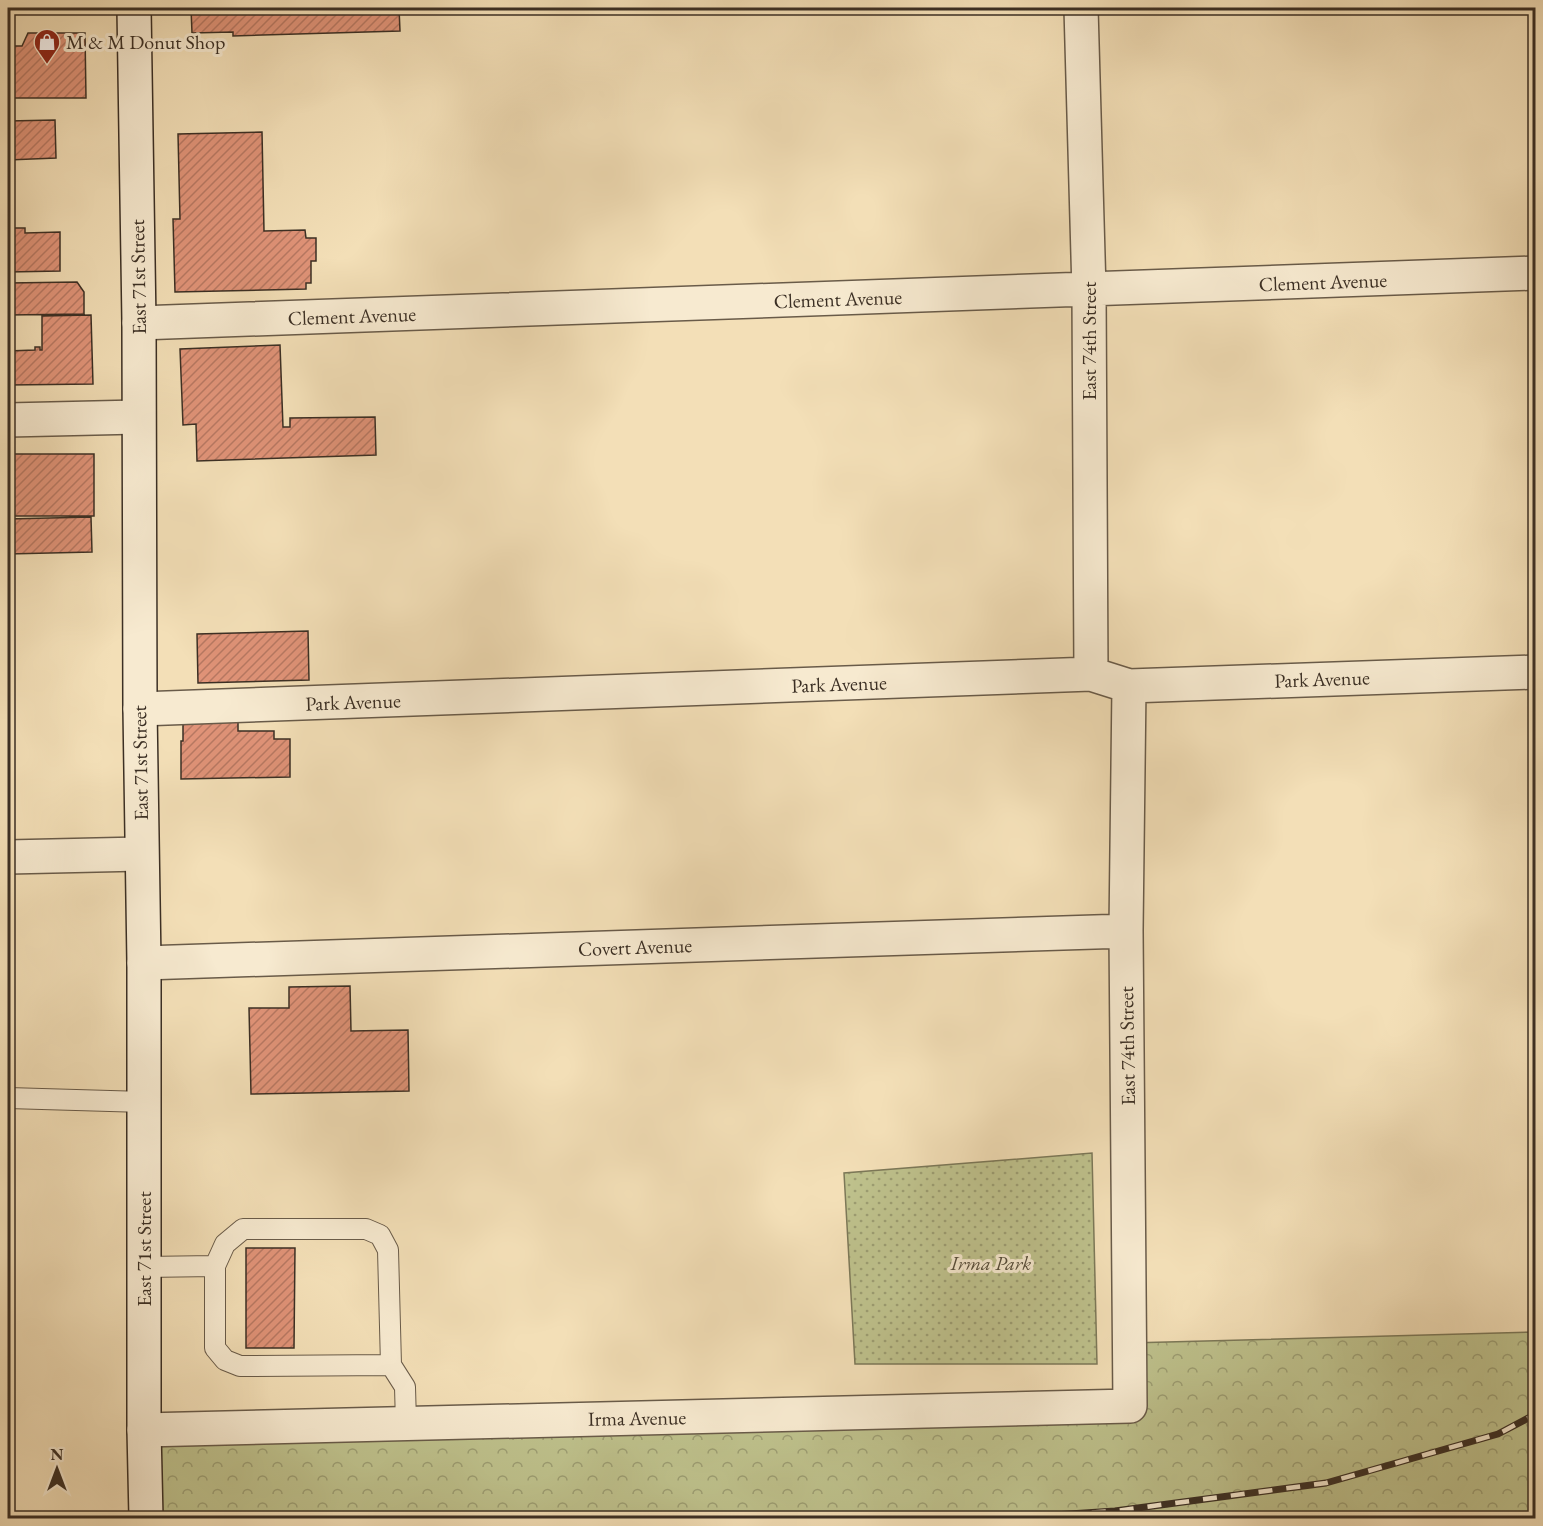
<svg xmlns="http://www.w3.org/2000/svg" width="1543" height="1526" font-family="'EB Garamond',serif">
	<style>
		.grass { fill: url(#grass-dots); stroke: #7c7858; stroke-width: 1.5 }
		.forest { fill: url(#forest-crowns); stroke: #7c7858; stroke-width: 1.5 }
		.building { fill: url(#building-hatch); stroke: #3b2f24; stroke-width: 1.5 }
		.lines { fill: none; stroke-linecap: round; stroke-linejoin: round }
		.service-casing { stroke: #695b49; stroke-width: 22 }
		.minor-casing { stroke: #695b49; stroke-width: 36 }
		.secondary-casing { stroke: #3b2f24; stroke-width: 36 }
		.service { stroke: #f7ead0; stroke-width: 20 }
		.minor { stroke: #f7ead0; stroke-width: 33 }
		.secondary { stroke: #f7ead0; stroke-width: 33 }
		.rail-casing { stroke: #3b2f24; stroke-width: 7 }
		.rail { stroke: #f7ead0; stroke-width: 4.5; stroke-dasharray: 14; stroke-linecap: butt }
		.labels { text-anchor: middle; stroke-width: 6; stroke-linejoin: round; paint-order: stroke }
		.poi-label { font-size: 20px; fill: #3b2f24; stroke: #f7ead0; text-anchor: start }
		.street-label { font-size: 20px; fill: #3b2f24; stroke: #f7ead0 }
		.park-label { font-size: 20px; font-style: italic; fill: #554c39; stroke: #f7ead0 }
	</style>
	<defs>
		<pattern id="grass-dots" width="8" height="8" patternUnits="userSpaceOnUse" patternTransform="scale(1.5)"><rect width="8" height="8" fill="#bec18c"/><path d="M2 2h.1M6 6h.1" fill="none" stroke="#9c9d72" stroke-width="1.8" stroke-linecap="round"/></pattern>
		<pattern id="forest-crowns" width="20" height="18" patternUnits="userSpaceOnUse" patternTransform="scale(1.5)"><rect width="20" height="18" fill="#bec18c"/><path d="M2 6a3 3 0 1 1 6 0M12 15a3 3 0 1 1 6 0" fill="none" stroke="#9c9d72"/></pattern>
		<pattern id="building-hatch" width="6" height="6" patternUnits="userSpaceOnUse" patternTransform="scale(1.5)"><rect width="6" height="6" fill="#e09378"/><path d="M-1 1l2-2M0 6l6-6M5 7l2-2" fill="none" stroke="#b77862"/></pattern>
	</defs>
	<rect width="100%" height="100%" fill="#f3dfb7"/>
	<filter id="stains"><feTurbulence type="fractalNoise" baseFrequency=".00333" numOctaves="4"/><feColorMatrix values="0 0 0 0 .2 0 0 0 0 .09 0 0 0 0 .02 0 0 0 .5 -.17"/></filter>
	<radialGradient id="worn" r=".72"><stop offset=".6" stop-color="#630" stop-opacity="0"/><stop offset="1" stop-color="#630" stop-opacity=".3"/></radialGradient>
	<path class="grass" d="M1092 1153 1097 1364H855L844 1173Z"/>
	<path class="forest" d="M1535 1332V1518H146L144 1430 1129 1406V1343Z"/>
	<path class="building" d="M191 8H399L400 31 233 36V32L192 33Z
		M28 33H85L86 98H14V83H8V46H22Z
		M55 120 56 158 8 160V121Z
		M262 132 264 231 305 230 306 238H316V261H311V283H306V289L175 292 173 219H180L178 134Z
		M8 228H25V233L60 232V271L8 272Z
		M77 282 84 292V314L8 315V283Z
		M91 315 93 384 8 385V351L35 350V347H40V350H42V316Z
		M280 345 283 427H290V418L375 417 376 455 197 461 196 424 183 425 180 349Z
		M8 454H94V516H8Z
		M91 517 92 552 8 554V519Z
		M308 631 309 680 198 683 197 634Z
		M238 719V731H274V739H290V777L181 779V741H183V720Z
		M350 986 351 1031 408 1030 409 1091 251 1094 249 1008H289V987Z
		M246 1248H295L294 1348H246Z"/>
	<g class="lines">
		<g class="service-casing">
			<path id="service" d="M8 1098 144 1102
				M243 1229H366L380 1235 388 1250 391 1365 240 1366 225 1360 215 1348V1266L225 1244Z
				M144 1267 215 1266
				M391 1365 405 1387 406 1423"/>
		</g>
		<g class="minor-casing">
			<path id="minor" d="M1081 8 1089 291 1091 674
				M139 323 1536 273
				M8 420 138 417
				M140 709 1091 674 1129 686 1536 672
				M8 857 141 854
				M144 963 1126 931
				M144 1430 1130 1406 1126 931 1129 686"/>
		</g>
		<g class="secondary-casing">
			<path id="secondary" d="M134 8 139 323 140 709 144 963V1430L146 1518"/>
		</g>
		<use href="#service" class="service"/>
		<use href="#minor" class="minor"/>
		<use href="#secondary" class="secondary"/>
		<g class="rail-casing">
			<path id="rail" d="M1008 1518 1115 1511 1326 1483 1498 1434 1536 1414"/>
		</g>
		<use href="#rail" class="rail"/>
	</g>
	<defs>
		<g id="shop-pin" transform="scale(1.35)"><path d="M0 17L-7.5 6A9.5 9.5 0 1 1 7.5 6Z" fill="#8f2418" stroke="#f7ead0"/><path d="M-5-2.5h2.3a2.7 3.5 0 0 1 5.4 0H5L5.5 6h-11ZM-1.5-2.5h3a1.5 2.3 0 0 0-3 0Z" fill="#fff"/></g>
	</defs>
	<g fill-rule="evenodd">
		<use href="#shop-pin" x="47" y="42"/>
	</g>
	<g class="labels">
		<g class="poi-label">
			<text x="66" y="49">M &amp; M Donut Shop</text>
		</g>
		<g class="street-label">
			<text transform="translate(138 277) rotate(-91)" y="7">East 71st Street</text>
			<text transform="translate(1323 282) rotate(-2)" y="7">Clement Avenue</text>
			<text transform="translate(838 299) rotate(-2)" y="7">Clement Avenue</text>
			<text transform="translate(352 316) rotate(-2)" y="7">Clement Avenue</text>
			<text transform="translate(1089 341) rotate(-90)" y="7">East 74th Street</text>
			<text transform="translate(1322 679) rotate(-2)" y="7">Park Avenue</text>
			<text transform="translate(839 684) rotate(-2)" y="7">Park Avenue</text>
			<text transform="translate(353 702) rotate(-2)" y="7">Park Avenue</text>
			<text transform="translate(140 763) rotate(-91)" y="7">East 71st Street</text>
			<text transform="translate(635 947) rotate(-2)" y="7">Covert Avenue</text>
			<text transform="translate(1127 1046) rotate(-91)" y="7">East 74th Street</text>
			<text transform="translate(144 1249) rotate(-90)" y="7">East 71st Street</text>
			<text transform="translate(637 1418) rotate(-1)" y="7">Irma Avenue</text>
		</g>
		<g class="park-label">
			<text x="991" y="1270">Irma Park</text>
		</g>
	</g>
	<rect width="1543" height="1526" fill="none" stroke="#f3dfb7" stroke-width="30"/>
	<rect x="9" y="9" width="1525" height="1508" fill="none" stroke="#3b2f24" stroke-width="3"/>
	<rect x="15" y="15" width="1513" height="1496" fill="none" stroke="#3b2f24" stroke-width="1.5"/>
	<g transform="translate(57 1469)" stroke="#f7ead0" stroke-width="4.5" paint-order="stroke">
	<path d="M0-4.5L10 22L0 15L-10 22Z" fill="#3b2f24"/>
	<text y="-9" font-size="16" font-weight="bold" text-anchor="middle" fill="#3b2f24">N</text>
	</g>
	<rect width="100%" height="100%" filter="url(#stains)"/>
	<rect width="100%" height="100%" fill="url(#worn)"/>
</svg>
